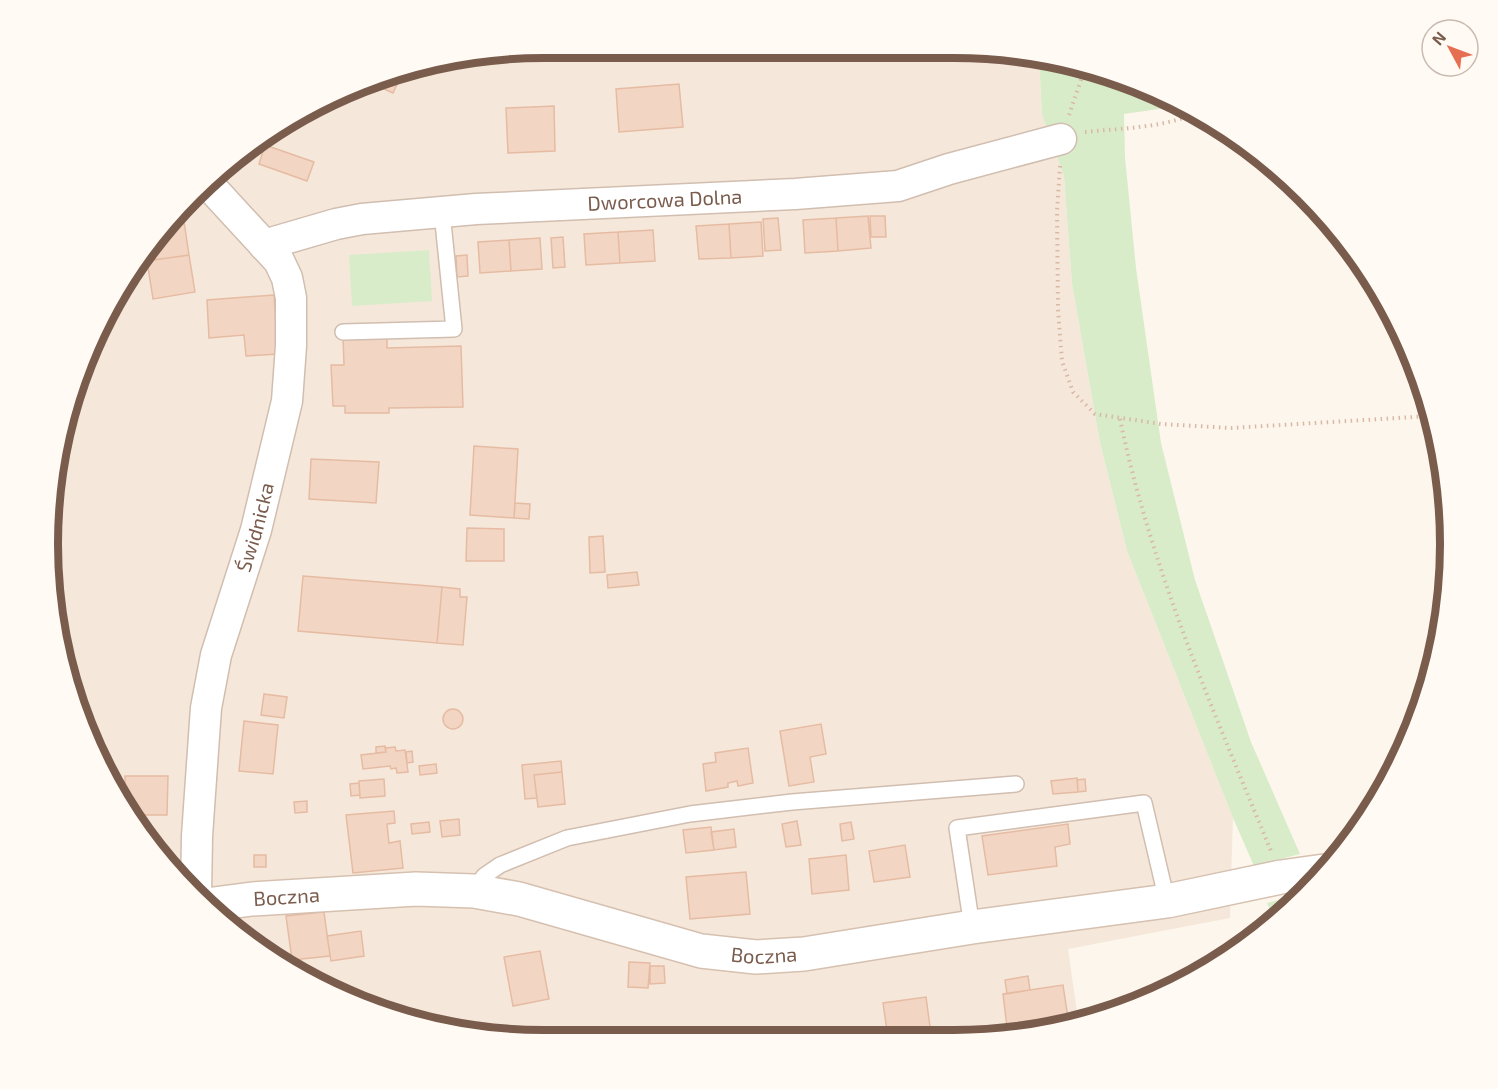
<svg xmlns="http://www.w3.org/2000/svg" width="1498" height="1089" font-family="'Exo 2',sans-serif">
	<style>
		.residential { fill: #f5e8da }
		.green { fill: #d8ecc9 }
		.building { fill: #f3d5c3; stroke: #e6bba3; stroke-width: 1.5 }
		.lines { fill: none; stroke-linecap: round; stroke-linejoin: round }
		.lane-casing { stroke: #d1beb0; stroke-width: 18 }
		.street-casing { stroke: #d1beb0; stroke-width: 33 }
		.secondary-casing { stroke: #d6c0b0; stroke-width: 36 }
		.path { stroke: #d9b8a5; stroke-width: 4; stroke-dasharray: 1.5 4.5; stroke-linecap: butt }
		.lane { stroke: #fff; stroke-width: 15 }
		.street { stroke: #fff; stroke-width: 30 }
		.secondary { stroke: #fff; stroke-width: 33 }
		.labels { text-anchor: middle; stroke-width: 5; stroke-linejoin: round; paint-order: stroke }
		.street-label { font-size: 20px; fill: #7a5c4d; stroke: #fffaf3 }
		.rim { fill: none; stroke: #7a5c4d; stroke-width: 8 }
	</style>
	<rect width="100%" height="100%" fill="#fdf6ec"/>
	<path class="residential" d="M545 48H954L1039 56 1042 115 1064 176 1072 284 1100 443 1127 551 1233 818 1230 918 1068 949 1078 1019 1019 1037 512 1040 416 1024 325 990 242 938 171 872 86 735 52 609V479L99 325 171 217 269 131 416 65Z"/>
	<path class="green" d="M1039 56 1051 58 1179 106 1124 114 1125 157 1136 268 1161 443 1195 580 1251 742 1300 854 1254 866 1233 818 1127 551 1100 443 1072 284 1064 176 1042 115Z
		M429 250 432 301 352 306 349 255Z
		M1304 893 1275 921 1267 903Z"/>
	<path class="building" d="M403 71 393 93 373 84Z
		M679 84 683 127 619 132 616 89Z
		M554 106 555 151 508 153 506 108Z
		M265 145 314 162 307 181 259 164Z
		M182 208 189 255 147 261 146 255 171 217Z
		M868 216 871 248 838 251 836 218Z
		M870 216H885L886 237H871Z
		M778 218 781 250 765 251 763 219Z
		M836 218 838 251 805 253 803 220Z
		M761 222 763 256 731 258 729 224Z
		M729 224 731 258 699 259 696 226Z
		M653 230 655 261 620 263 618 232Z
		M618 232 620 263 586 265 584 234Z
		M563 237 565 267 553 268 551 238Z
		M540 238 542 269 511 271 509 240Z
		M509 240 511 271 480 273 478 242Z
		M189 255 195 292 153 299 147 261Z
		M467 255 468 276 457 277 456 256Z
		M274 295 278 354 246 356 244 335 209 338 207 300Z
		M387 336V348L461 346 463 407 389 408V413H345V406H333L331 365H344L343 337Z
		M474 446 518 449 514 518 470 515Z
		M311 459 379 462 376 503 309 499Z
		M515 503 530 504 529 519 514 518Z
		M467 528 504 529V561H466Z
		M603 536 605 572 590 573 589 537Z
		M637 572 639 585 608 588 607 575Z
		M303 576 442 587 437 643 298 631Z
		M442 587 460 589V597H467L463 645 437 643Z
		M264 694 287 697 284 718 261 715Z
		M443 719a10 10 0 1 1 20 0a10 10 0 1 1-20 0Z
		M244 721 278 725 273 774 239 771Z
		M821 724 826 754 810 757 814 782 789 786 780 731Z
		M385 746 386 752 376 753V747Z
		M395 747 396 751 405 750 408 772 397 773 396 768 391 769 390 766 363 769 361 755 386 752 385 748Z
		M748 748 753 783 738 786 737 781 728 783V787L706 791 703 764 716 762 715 753Z
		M412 751 413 762 407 763 406 752Z
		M561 761 562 772 534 775 537 798 525 799 522 765Z
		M436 764 437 773 420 775 419 766Z
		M562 772 565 804 538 807 534 775Z
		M125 776H168L167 815H136L125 798Z
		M1077 778 1078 792 1053 794 1051 781Z
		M384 779 385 796 360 798 359 781Z
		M1085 779 1086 791 1078 792 1077 780Z
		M359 783 360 795 351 796 350 784Z
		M307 801V812L295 813 294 802Z
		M394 811 395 823 387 824 389 843 400 841 403 868 353 873 346 815Z
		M459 819 460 835 442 837 440 821Z
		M797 821 801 845 786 847 782 824Z
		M429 822 430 832 412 834 411 824Z
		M851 822 854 839 842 841 840 824Z
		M1068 824 1070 844 1055 847 1057 866 988 875 982 836Z
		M711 827 714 850 686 853 683 830Z
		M734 829 736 847 714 850 711 832Z
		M905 845 910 877 874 882 869 851Z
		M157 850H170L169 869Z
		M254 855H266V867H254Z
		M846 855 849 890 812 894 809 859Z
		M746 872 750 914 690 919 686 877Z
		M324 912 330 956 292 960 286 916Z
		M361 931 364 956 331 961 327 936Z
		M540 951 549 999 513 1006 504 957Z
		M629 962 650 963 648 988 628 987Z
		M650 966H664L665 983 650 984Z
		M1028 976 1030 990 1007 994 1005 980Z
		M1063 985 1068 1018 1007 1027 1003 994Z
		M926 997 931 1034 908 1037 888 1038 883 1003Z"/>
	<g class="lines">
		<g class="lane-casing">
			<path id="lane" d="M343 332 454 329 442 213
				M474 891 484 876 500 865 567 838 690 814 792 802 1016 784
				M972 927 957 828 1144 803 1167 901"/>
		</g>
		<g class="street-casing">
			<g id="street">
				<path id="s1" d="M264 245 336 224 362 219 476 209 795 194 898 186 949 169 1061 139"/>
				<path id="s2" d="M196 895 197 836 206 708 216 655 256 530 287 401 291 346V298L287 278 279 261 209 185"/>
			</g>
		</g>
		<g class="secondary-casing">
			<g id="secondary">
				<path id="s3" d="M206 905 252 899 416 889 474 891 519 899 701 951 756 957 804 954 972 927 1167 901 1281 877 1324 871"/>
			</g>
		</g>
		<path class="path" d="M1069 115 1081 80 1082 70
			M1085 132C1124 128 1161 128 1197 113
			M1060 166 1057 211 1058 310 1062 361 1073 392 1095 414 1161 424 1231 428 1431 416
			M1120 419C1151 569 1213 710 1271 851"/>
		<use href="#lane" class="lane"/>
		<use href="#street" class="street"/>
		<use href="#secondary" class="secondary"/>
	</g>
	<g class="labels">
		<g class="street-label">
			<text dy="7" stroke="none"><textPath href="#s1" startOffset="405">Dworcowa Dolna</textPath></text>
			<text dy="7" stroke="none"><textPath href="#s2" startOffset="375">Świdnicka</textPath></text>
			<text dy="7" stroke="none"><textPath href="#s3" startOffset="81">Boczna</textPath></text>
			<text dy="7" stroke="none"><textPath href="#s3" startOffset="567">Boczna</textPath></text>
		</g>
	</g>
	<path d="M0 0H1498V1089H0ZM544 58H954A486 486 0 0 1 1440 544V544A486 486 0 0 1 954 1030H544A486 486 0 0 1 58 544V544A486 486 0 0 1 544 58Z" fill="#fffaf3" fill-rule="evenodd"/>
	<path class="rim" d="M544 58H954A486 486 0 0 1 1440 544V544A486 486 0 0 1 954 1030H544A486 486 0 0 1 58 544V544A486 486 0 0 1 544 58Z"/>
	<g transform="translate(1450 48) rotate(311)"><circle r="28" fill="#fffaf3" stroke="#cabbb1" stroke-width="1.5"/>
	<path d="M0-4.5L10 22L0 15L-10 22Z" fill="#e76f51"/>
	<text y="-9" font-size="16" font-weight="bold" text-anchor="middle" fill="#7a5c4d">N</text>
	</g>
</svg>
